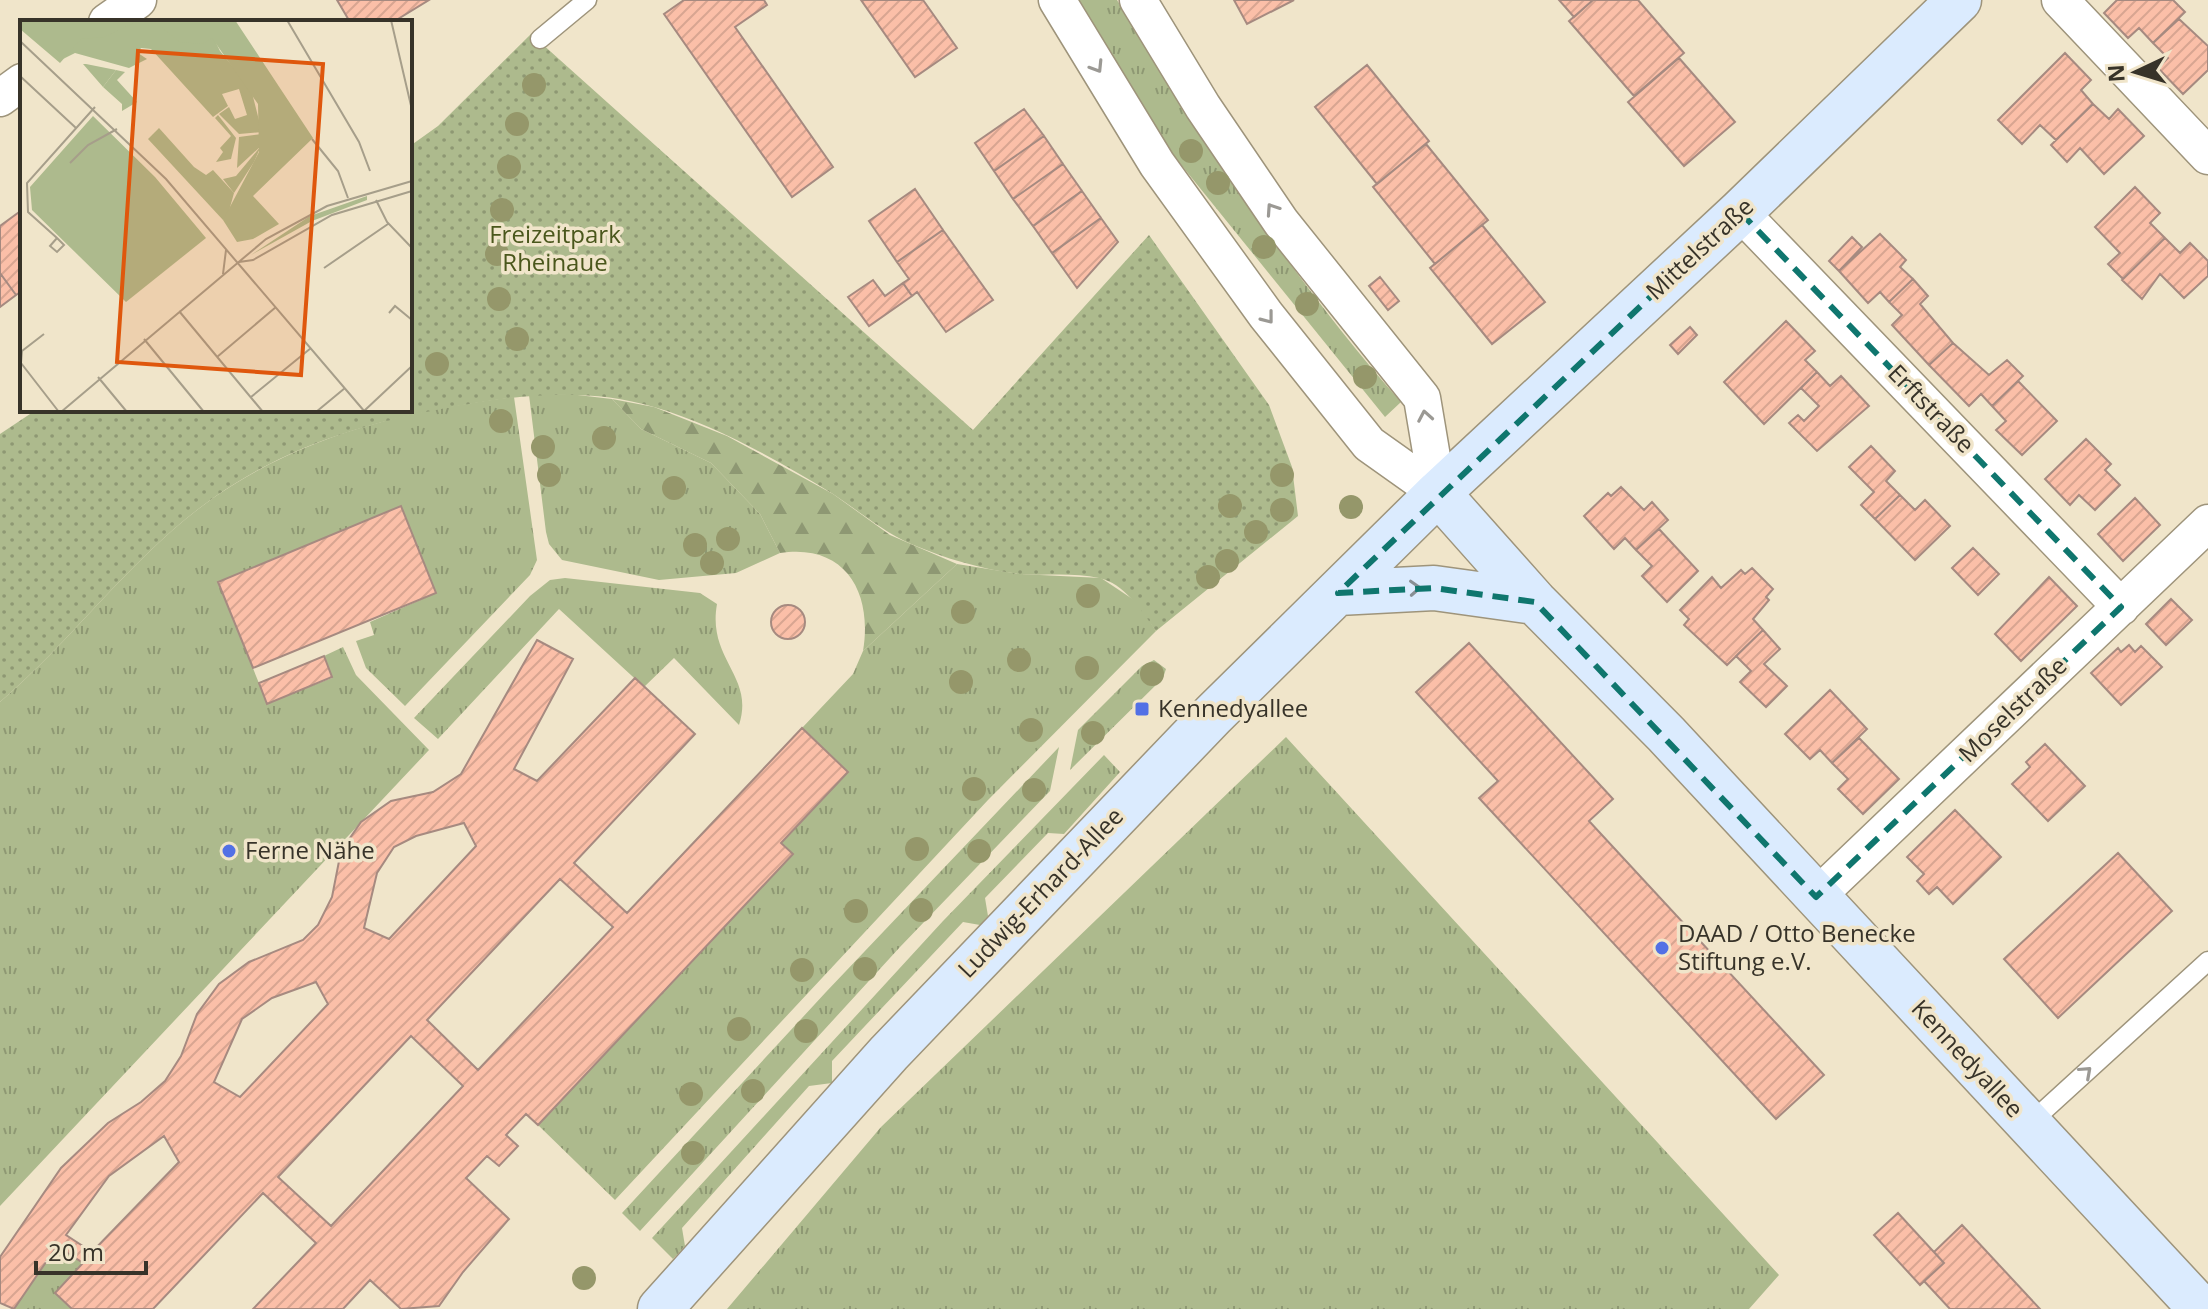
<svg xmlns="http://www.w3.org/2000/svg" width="2208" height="1309" font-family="'Open Sans',sans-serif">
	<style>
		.grass { fill: url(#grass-tufts) }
		.forest { fill: url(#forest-firs) }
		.park { fill: url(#park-dots) }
		.building { fill: url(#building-hatch); stroke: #a68a80; stroke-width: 2; fill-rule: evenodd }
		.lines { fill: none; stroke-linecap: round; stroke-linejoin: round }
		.lane-casing { stroke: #9e947b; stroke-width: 21 }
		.street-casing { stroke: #9e947b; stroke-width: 39 }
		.secondary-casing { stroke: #9e947b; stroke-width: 47 }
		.lane { stroke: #fff; stroke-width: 18 }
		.street { stroke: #fff; stroke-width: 36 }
		.secondary { stroke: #dbebfe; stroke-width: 44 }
		.tree { fill: #95976a }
		.oneway { stroke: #9b9994 }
		.oneway2 { stroke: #898f94 }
		.marked { fill: none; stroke: #0f766e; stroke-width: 6; stroke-dasharray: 16 10; stroke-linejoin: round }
		.poi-dot { fill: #5270e5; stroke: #f0e5ca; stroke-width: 3 }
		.labels { text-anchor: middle; stroke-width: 7; stroke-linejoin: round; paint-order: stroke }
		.park-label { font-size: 24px; fill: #4a571c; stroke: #f0e5ca }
		.street-label { font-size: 24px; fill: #373329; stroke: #f0e5ca }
		.poi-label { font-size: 24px; fill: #373329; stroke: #f0e5ca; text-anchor: start }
		.inset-road { fill: none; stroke: #a69e8a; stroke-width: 2 }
		.view { fill: #df570d; fill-opacity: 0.15; stroke: #df570d; stroke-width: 4 }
		.inset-edge { fill: none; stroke: #373329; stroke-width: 4 }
	</style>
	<defs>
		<pattern id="grass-tufts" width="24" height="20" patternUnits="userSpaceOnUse" patternTransform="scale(2)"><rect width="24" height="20" fill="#adba8d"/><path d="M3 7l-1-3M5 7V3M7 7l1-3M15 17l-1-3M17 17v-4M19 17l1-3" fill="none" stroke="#8e9873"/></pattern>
		<pattern id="forest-firs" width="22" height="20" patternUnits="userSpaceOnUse" patternTransform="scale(2)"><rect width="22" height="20" fill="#adba8d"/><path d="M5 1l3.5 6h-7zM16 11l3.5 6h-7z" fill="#8e9873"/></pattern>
		<pattern id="park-dots" width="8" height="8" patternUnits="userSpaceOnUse" patternTransform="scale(2)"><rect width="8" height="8" fill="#adba8d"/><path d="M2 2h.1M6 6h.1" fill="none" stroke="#8e9873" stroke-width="1.8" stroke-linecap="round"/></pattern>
		<pattern id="building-hatch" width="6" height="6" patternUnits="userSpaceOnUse" patternTransform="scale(2)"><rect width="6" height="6" fill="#fbbfa8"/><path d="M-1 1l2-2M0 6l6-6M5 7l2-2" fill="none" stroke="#d8a591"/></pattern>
	</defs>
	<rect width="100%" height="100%" fill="#f0e5ca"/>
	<path class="grass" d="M1075 0H1117C1202 140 1292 279 1401 402L1385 417 1153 130Z
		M569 394 612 399 641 429 711 463 760 514 780 553 736 573 659 580 562 560 549 544 546 532 529 395Z
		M514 397 537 560 530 575 405 706 366 668 356 641 374 635 370 622 436 593 401 507 218 582 267 703 332 678 324 656 343 647 356 675 429 750 0 1206V702C75 638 134 553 216 496 305 435 408 410 514 397Z
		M957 564 1020 574 1101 578 1137 602 1156 631 988 800 615 1200 538 1125 793 854 781 843 848 772 802 728 853 674 863 651Z
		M565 578 700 593 717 604C707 660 755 676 739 725L674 658 644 687 559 609 438 739 414 718 530 596 550 580Z
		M1154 660 1166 669 1163 678 1070 770 1078 730 1142 666Z
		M1286 737 1779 1275 1749 1309H727L881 1127Z
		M1059 747 1050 791 900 947 640 1231 622 1213 826 992Z
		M1104 755 1120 772 1064 834 1048 833 985 898 988 916 980 925 963 922 832 1061V1083L809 1086 682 1228 685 1246 673 1259 652 1238 943 921Z
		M57 1246 83 1263 55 1293 72 1309H14Z"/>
	<path class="forest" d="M612 399 654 407 727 436 833 494 890 535 957 564 863 651C873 592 845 543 780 553L760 514 711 463 641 429Z"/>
	<path class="park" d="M531 34 973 430 1149 235 1269 405 1292 467 1298 516 1156 631C1142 611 1124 583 1099 578 1074 572 1045 576 1019 574 980 569 947 559 911 544 882 531 859 511 833 494 778 460 715 425 654 407 591 388 526 394 463 405 372 421 293 443 216 496 134 553 75 638 0 702V434L36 410H410V146L438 126Z"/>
	<path class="building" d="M337 0H429L393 22H350Z
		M684 0H764L767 5 735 27 833 167 792 197 664 14Z
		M861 0H923L957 48 915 77Z
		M1234 0H1294L1247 24Z
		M1559 0H1593L1574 17Z
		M1593 0H1638L1684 53 1634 96 1569 21Z
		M2117 0H2173L2185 12 2153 43 2139 28 2128 38 2104 13Z
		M2179 19 2208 46V70L2183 94 2158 68 2168 58 2153 43Z
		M2065 53 2091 80 2081 90 2093 104 2056 140 2040 125 2022 144 1998 120Z
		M1679 58 1735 122 1684 166 1628 102Z
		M1367 65 1429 141 1377 184 1315 107Z
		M2093 104 2109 119 2118 109 2144 136 2104 174 2080 148 2067 162 2051 145Z
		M1024 109 1044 136 994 171 975 143Z
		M1044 136 1063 164 1013 199 994 171Z
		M1426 144 1488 220 1435 264 1373 187Z
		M1063 164 1082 191 1033 226 1013 199Z
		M2135 187 2160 213 2150 223 2165 238 2123 279 2108 264 2120 253 2095 227Z
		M915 189 943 230 897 262 869 221Z
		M1082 191 1101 218 1052 253 1033 226Z
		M22 210V291L16 295 0 273V226Z
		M1101 218 1118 242 1077 288 1052 253Z
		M1482 225 1545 302 1492 344 1430 268Z
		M943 230 993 300 946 332 917 292 912 296 903 283 909 279 897 262Z
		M1880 234 1906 260 1900 267 1913 279 1889 302 1880 292 1868 303 1839 271Z
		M1852 237 1862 247 1839 271 1829 261Z
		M2165 238 2180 253 2190 243 2208 261V276L2184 298 2160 274 2142 299 2122 280Z
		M0 273 16 295 0 307Z
		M1380 277 1399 301 1388 310 1369 286Z
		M1913 279 1928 296 1920 304 1953 343 1929 365 1892 325 1902 315 1889 302Z
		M873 280 885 296 903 283 912 296 869 326 848 297Z
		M1786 321 1815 351 1805 360 1817 372 1764 424 1724 382Z
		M1690 327 1697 335 1678 354 1670 345Z
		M1953 343 1989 375 2007 360 2023 376 1992 406 1981 394 1969 406 1929 365Z
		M1817 372 1830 386 1841 376 1869 406 1817 451 1789 423 1798 415 1804 421 1819 406 1801 388Z
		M2018 381 2057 421 2022 455 1996 430 2006 421 1992 406Z
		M2086 439 2111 464 2105 470 2120 485 2095 510 2079 495 2070 505 2045 479Z
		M1871 446 1895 471 1886 481 1900 495 1875 519 1861 505 1874 492 1849 467Z
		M1621 487 1644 510 1652 502 1668 520 1636 550 1625 538 1614 549 1584 516 1608 493 1611 496Z
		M1900 495 1915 510 1925 500 1950 526 1915 560 1875 519Z
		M2135 498 2160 525 2123 561 2098 534Z
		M401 506 436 593 253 668 218 582Z
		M1659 529 1698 571 1667 602 1642 576 1652 566 1636 550Z
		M1973 548 1999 574 1978 595 1952 568Z
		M1752 568 1773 589 1766 597 1769 600 1753 619 1763 630 1727 665 1684 625 1689 619 1680 610 1712 577 1721 588 1741 570 1745 574Z
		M2049 577 2077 606 2021 661 1995 634Z
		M2171 599 2192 620 2166 645 2146 624Z
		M771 622a17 17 0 1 1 34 0a17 17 0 1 1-34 0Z
		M1763 630 1780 649 1764 664 1787 686 1766 707 1740 682 1751 671 1736 656Z
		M537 640 573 659 514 769 537 781 635 678 695 734 574 863 627 913 802 728 848 772 781 843 793 854 538 1125 526 1114 506 1135 518 1146 499 1166 487 1156 466 1178 509 1219 463 1272 439 1306 401 1309 370 1280 343 1309H253L316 1243 263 1193 153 1309H72L55 1293 83 1263 57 1246 14 1309 0 1303V1257L61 1168 108 1123 141 1102 165 1081 181 1056 197 1014 219 984 249 962 303 940 318 925 332 897 341 851 361 822 391 801 433 792 461 774ZM464 823 476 846 389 939 364 928 377 873 394 847 416 836ZM560 879 613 927 478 1070 427 1020ZM316 982 328 1004 240 1097 214 1082 242 1019 272 998ZM411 1036 463 1086 331 1226 278 1177ZM164 1136 179 1162 92 1252 66 1235 109 1176Z
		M1469 643 1613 799 1589 821 1824 1075 1776 1119 1479 798 1498 781 1416 692Z
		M2129 645 2135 652 2141 646 2162 667 2121 705 2091 673 2118 648 2121 652Z
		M324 656 332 677 267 704 259 683Z
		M1830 690 1867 729 1832 763 1820 750 1810 759 1785 734Z
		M1859 738 1899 779 1863 814 1838 789 1848 779 1832 763Z
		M2045 744 2085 786 2048 821 2012 784 2030 767 2026 762Z
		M1955 810 2001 857 1953 904 1937 887 1929 894 1917 881 1924 874 1907 857Z
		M2118 853 2172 911 2058 1018 2004 959Z
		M1898 1213 1944 1263 1920 1285 1874 1235Z
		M1962 1225 2040 1309H1950L1924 1281 1944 1263 1934 1252Z"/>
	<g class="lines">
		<g class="lane-casing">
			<path id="lane" d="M540 39 587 0
				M2028 1125 2208 961"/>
		</g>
		<g class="street-casing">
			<path id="street" d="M1057 0 1157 164 1266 315 1369 444 1438 493
				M1138 0 1203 107 1281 222 1422 398 1438 493
				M2060 0 2208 156
				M107 22 138 0
				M0 98 22 82
				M1740 212 2121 607
				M1816 897 2208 523"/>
		</g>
		<g class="secondary-casing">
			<path id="secondary" d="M1438 493 1535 602 1666 734 2201 1309
				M1338 593 1434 588 1535 602
				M660 1309 889 1053 1213 715 1438 493 1740 212 1959 0"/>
		</g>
		<use href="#lane" class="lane"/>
		<use href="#street" class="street"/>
		<use href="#secondary" class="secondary"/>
	</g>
	<g class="tree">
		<circle cx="534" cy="85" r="12"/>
		<circle cx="517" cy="124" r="12"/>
		<circle cx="1191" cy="151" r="12"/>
		<circle cx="509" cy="167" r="12"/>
		<circle cx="1218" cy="183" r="12"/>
		<circle cx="502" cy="210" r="12"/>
		<circle cx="1264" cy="247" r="12"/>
		<circle cx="497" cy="254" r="12"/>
		<circle cx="499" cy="299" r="12"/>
		<circle cx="1307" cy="304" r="12"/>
		<circle cx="517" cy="339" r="12"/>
		<circle cx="437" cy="364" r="12"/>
		<circle cx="1365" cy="377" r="12"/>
		<circle cx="501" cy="421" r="12"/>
		<circle cx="604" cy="438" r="12"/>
		<circle cx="543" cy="447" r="12"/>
		<circle cx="549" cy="475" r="12"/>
		<circle cx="1282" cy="475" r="12"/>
		<circle cx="674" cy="488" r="12"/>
		<circle cx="1230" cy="506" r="12"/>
		<circle cx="1351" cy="507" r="12"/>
		<circle cx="1282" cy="510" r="12"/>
		<circle cx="1256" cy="532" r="12"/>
		<circle cx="728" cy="539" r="12"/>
		<circle cx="695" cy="545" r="12"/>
		<circle cx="1227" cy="561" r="12"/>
		<circle cx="712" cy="563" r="12"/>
		<circle cx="1208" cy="577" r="12"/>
		<circle cx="1088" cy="596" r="12"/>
		<circle cx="963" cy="612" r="12"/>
		<circle cx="1019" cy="660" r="12"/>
		<circle cx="1087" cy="668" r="12"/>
		<circle cx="1152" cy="674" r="12"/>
		<circle cx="961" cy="682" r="12"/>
		<circle cx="1031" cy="730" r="12"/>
		<circle cx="1093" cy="733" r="12"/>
		<circle cx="974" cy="789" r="12"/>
		<circle cx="1034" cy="790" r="12"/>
		<circle cx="917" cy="849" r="12"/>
		<circle cx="979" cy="851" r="12"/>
		<circle cx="921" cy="910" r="12"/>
		<circle cx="856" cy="911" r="12"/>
		<circle cx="865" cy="969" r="12"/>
		<circle cx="802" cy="970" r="12"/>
		<circle cx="739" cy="1029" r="12"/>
		<circle cx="806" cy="1031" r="12"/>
		<circle cx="753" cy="1091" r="12"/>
		<circle cx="691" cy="1094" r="12"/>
		<circle cx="693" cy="1153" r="12"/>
		<circle cx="584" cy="1278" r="12"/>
	</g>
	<defs><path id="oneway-chevron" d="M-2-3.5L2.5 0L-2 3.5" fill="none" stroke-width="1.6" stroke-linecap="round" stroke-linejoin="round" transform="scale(2)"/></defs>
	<g class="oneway">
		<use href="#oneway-chevron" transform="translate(1097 67) rotate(58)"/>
		<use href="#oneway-chevron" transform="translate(1272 209) rotate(-124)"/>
		<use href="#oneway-chevron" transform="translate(1268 318) rotate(52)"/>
		<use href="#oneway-chevron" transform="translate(1425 416) rotate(-100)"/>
		<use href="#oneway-chevron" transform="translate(2086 1072) rotate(-42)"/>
	</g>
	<use class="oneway2" href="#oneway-chevron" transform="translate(1415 588) rotate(-3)"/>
	<path class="marked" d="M1740 212 2121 607 1816 897 1535 602 1434 588 1338 593Z"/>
	<g class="poi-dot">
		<rect x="1134" y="701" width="16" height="16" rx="4"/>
		<circle cx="229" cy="851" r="8"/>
		<circle cx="1662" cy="948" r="8"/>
	</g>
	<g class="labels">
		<g class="park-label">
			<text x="555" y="243">Freizeitpark<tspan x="555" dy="28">Rheinaue</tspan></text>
		</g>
		<g class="street-label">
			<text transform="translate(1700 249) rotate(-43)" y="8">Mittelstraße</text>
			<text transform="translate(1931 409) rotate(46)" y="8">Erftstraße</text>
			<text transform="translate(2013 710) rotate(-44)" y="8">Moselstraße</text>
			<text transform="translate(1041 893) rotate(-46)" y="8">Ludwig-Erhard-Allee</text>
			<text transform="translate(1967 1059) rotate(47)" y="8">Kennedyallee</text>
		</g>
		<g class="poi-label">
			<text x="1158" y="717">Kennedyallee</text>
			<text x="245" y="859">Ferne Nähe</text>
			<text x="1678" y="942">DAAD / Otto Benecke<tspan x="1678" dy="28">Stiftung e.V.</tspan></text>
		</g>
	</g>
	<g transform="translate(20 20)">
		<rect width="392" height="392" fill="#f0e5ca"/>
		<path d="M72 0H185L200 31 231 69 242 112 219 114 199 94 209 87 215 99 227 95 219 69 202 74 208 86 193 97 131 29 121 28 118 33 127 39 109 48 55 33 43 39ZM96 50 105 52 97 60 117 82 102 91V84L83 67ZM198 95 216 118 211 139 196 142 203 132 200 128 211 116 195 98ZM73 96 135 157 186 218 106 282 12 190 10 167ZM139 108 174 147 186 155 193 150 214 173 207 198 203 200 128 119ZM242 114 241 126 217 148 219 117ZM347 176V180L292 201 231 235 290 196Z" fill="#adba8d"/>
		<path d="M63 44H66L96 50 83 67ZM241 126 234 142 214 173 203 159 216 156Z" fill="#adba8d"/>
		<path d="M0 0H120L84 17 61 19 40 43 0 9ZM132 0H215L293 118 233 176 259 204 233 219 217 222 203 200 239 132 238 84 192 18 182 24 160 22Z" fill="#adba8d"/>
		<path class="inset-road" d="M267 0 339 122 350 151M371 0 392 90M0 21 146 159 345 392M0 56 56 108M292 119 318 151 328 178M50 143 68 125 97 109M356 180 367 202 392 228M37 218 30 226 37 232 44 225 37 218 8 192 7 163 75 87M219 242 233 240 312 195 392 171M304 248 368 204M203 254 206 230M159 291 243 392M369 293 375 286 392 300M24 314 2 331 1 343 39 392M124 319 184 392M197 337 256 287M78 357 107 392M231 377 291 328M344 391 392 346M41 392 246 219 307 186 392 161M296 392 325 368"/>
		<path class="view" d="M118 31 303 44 281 355 97 342Z"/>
		<rect width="392" height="392" class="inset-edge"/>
	</g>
	<g transform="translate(2136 72) rotate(266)" stroke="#f0e5ca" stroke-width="6" paint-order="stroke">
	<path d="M0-6L14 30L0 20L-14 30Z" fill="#373329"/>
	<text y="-12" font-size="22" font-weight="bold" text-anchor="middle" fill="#373329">N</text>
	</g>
	<path d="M36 1261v12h110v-12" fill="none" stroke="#373329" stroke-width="4"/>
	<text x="48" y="1261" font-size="24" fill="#373329" stroke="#f0e5ca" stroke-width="6" paint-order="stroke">20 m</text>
</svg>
